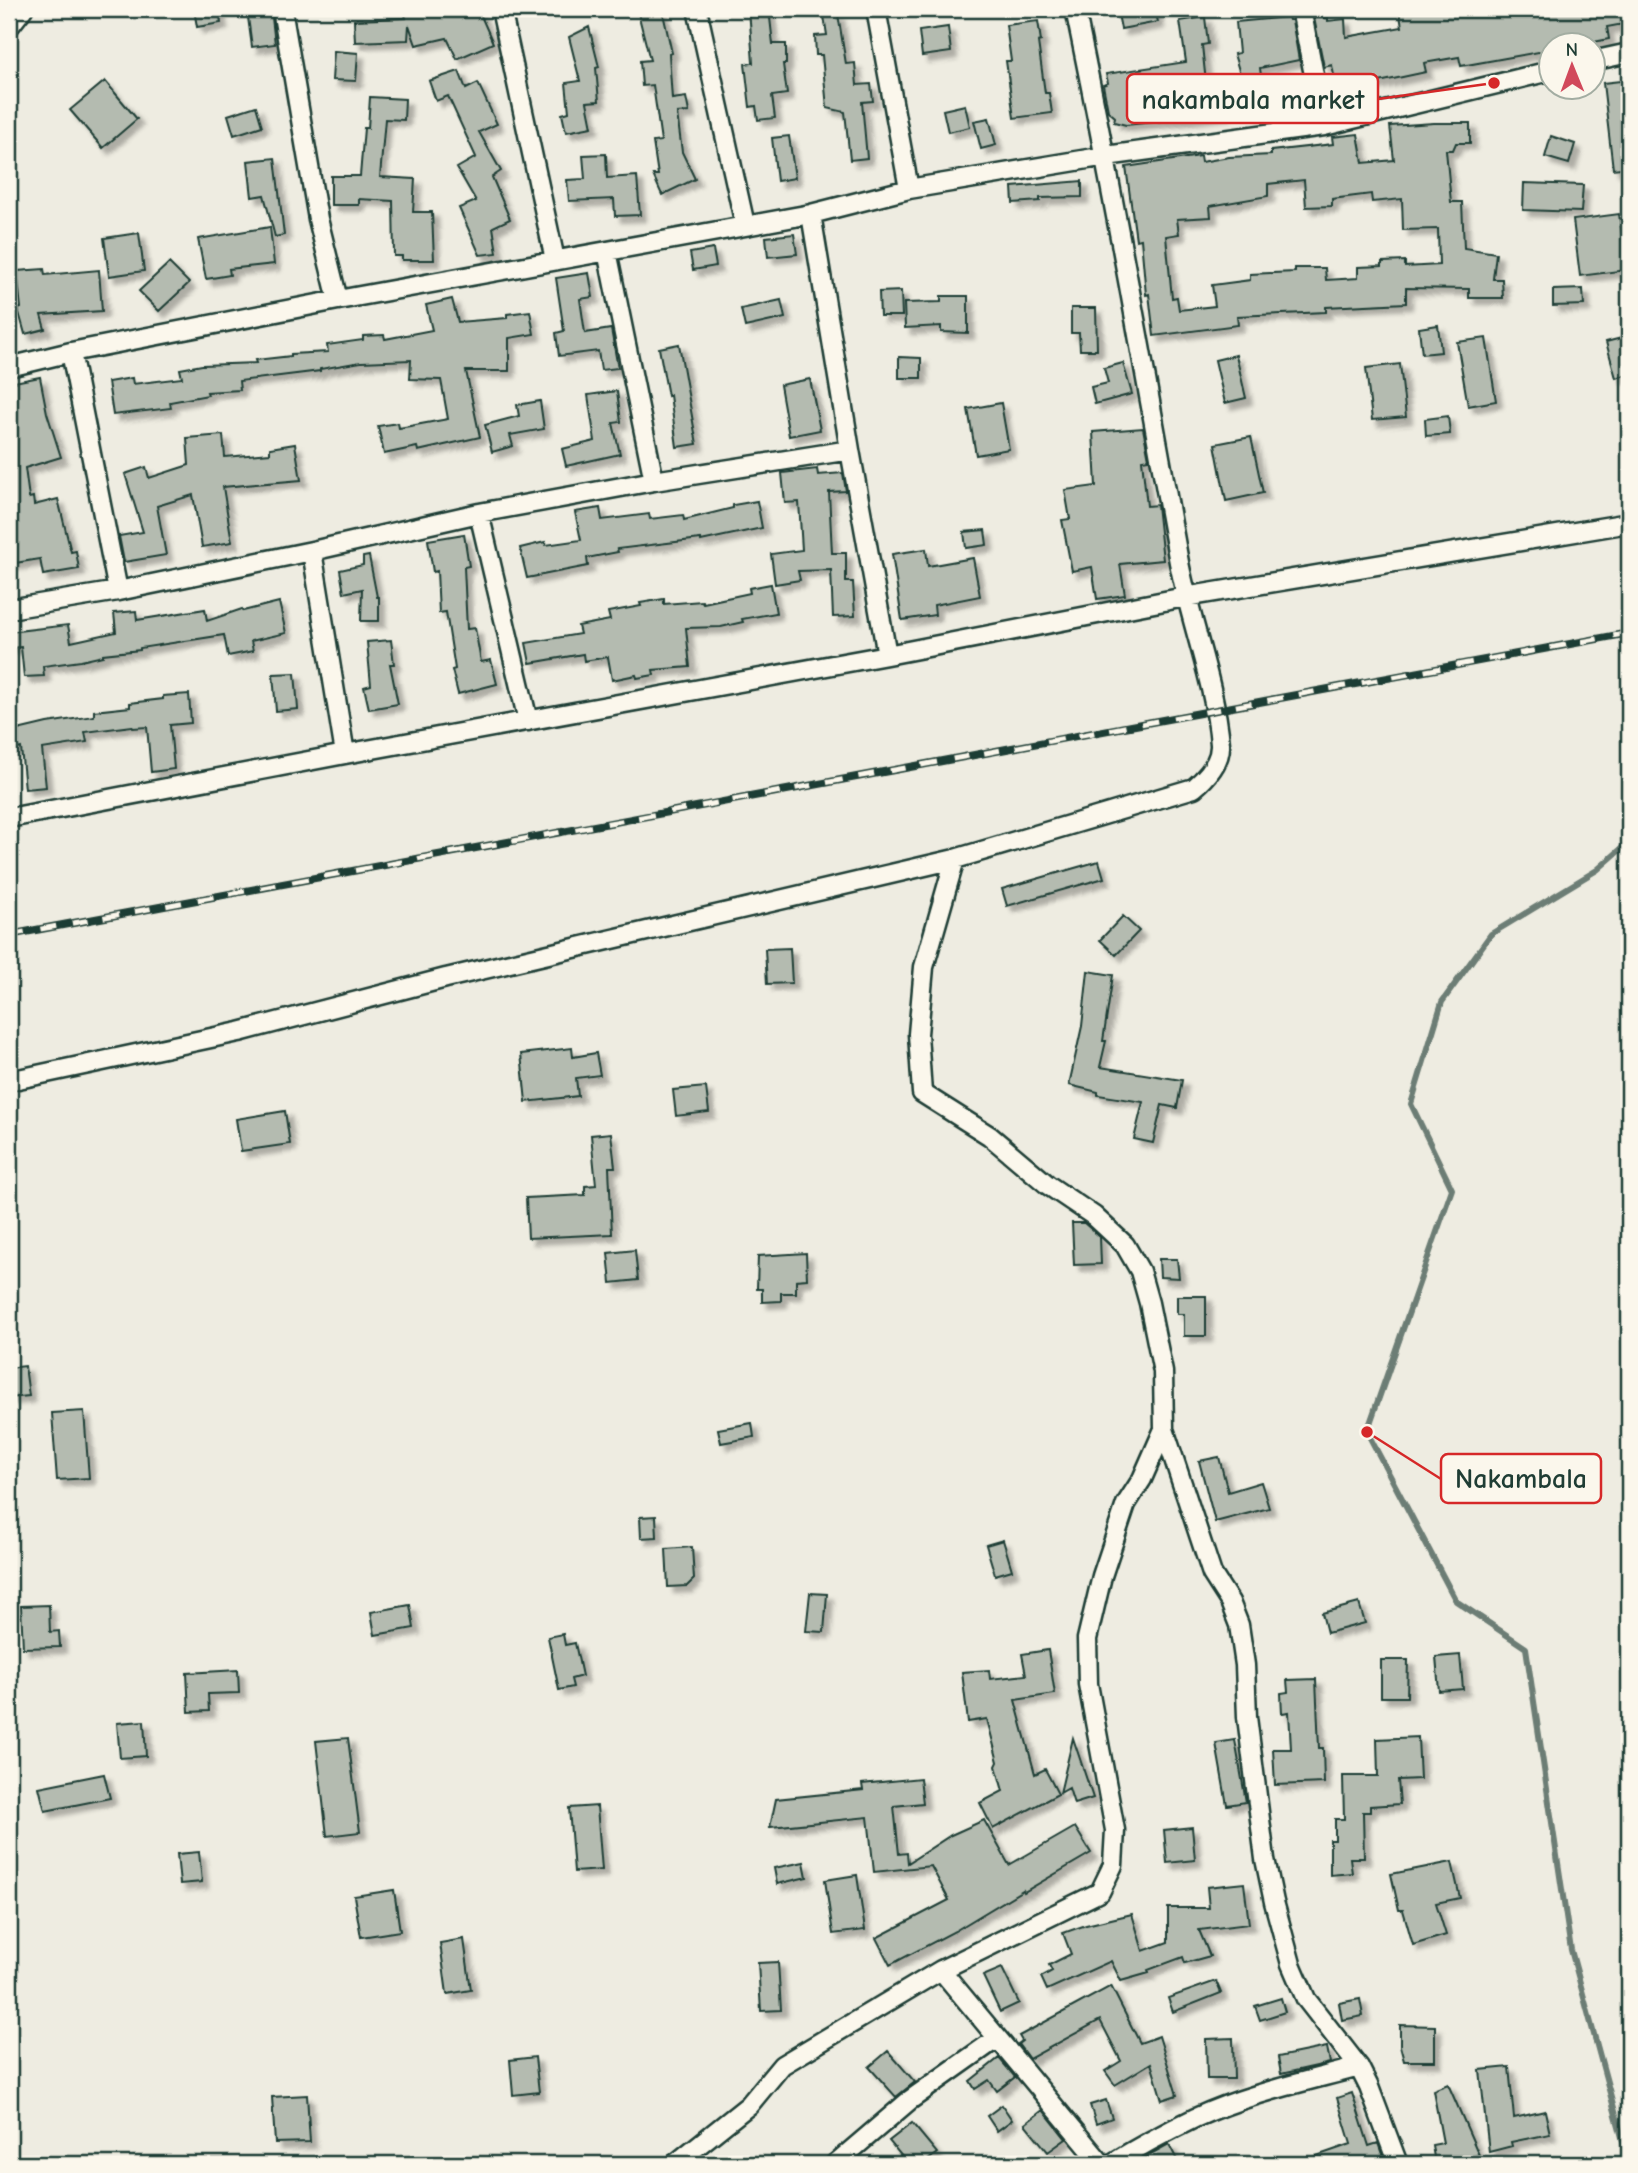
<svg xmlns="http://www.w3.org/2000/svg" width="1638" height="2173" font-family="'Comic Neue',sans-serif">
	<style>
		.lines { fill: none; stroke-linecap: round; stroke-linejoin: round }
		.stream { stroke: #6c7d74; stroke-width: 6 }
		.building { fill: #b4bbb0; stroke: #1f3d34; stroke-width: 2; fill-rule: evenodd; filter: url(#shadow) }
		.minor-casing { stroke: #1f3d34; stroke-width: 23 }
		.minor { stroke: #fbf7ec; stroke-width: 18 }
		.rail-casing { stroke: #1f3d34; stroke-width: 8 }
		.rail { stroke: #fbf7ec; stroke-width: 5; stroke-dasharray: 16; stroke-linecap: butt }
		.leader { fill: none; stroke: #d62828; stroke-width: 2.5 }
		.callout-dot { fill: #d62828; stroke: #fbf7ec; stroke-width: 2.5 }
		.callout { fill: #fbf7ec; stroke: #d62828; stroke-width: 2.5 }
		.callout-label { font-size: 28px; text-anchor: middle; font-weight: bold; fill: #1f3d34 }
	</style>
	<defs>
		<filter id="shadow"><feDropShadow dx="6" dy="6" stdDeviation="2" flood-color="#0004"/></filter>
	</defs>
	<rect width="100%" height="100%" fill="#eeece1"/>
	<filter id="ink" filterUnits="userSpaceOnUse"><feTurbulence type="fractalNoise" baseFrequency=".0143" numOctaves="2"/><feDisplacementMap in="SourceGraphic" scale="14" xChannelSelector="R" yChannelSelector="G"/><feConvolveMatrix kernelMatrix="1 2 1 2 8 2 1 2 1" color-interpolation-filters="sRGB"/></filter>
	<g filter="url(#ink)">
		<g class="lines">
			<path class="stream" d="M1629 842 1597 870 1491 934 1442 1002 1411 1104 1452 1189 1367 1432 1456 1601 1526 1648 1571 1950 1629 2163"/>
		</g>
		<path class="building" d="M194 9H219L221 23 197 27Z
			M271 9 275 44 252 47 247 10Z
			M403 9H478L493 43 457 59 447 38 416 45 409 25 408 40 355 42 354 20 406 18Z
			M637 9H662L672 53 669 54 672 99 686 97 689 112 677 113 682 152 695 179 662 195 653 175H658L653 142 661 141 653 85 642 86 640 61 650 60Z
			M749 9H769L773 44H786V64H783L787 94 772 96 775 118 758 120 756 106 750 107 745 64 753 63Z
			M1117 9H1155L1158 22 1121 29Z
			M1399 9H1468L1469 15 1504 9H1507L1508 14 1533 9H1629V23L1607 27 1609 39 1574 46H1550V50L1461 66 1459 57 1424 63 1426 72 1337 91 1332 65 1324 67 1314 18H1328V21L1345 19 1346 37 1402 27Z
			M838 14 846 64 855 63 857 85 871 84 873 101 862 102 867 158 850 160 845 112 827 108 822 55H816L815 36 827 35 824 16Z
			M1205 17 1208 44 1202 45 1207 92 1244 87 1234 54 1239 53 1236 22 1288 17 1289 20H1292L1299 60 1260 68 1265 107 1225 111V113L1154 122 1126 125 1114 122 1115 117 1108 111 1103 85 1108 83 1106 74 1186 62 1180 21Z
			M1038 21 1041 41 1038 42 1045 93H1049L1052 113 1014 118 1006 61H1011L1006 25Z
			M589 27 599 67 596 68 599 101 587 102 592 127 566 132 562 114 569 112 566 83 580 81 569 37Z
			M948 27 951 52 922 56 919 31Z
			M334 51 358 53 356 81 332 80Z
			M459 71 466 89 478 83 497 124 479 132 501 171 492 177 510 219 493 227 497 253 480 255 459 208 476 201 457 168 476 157 448 96 436 101 429 81Z
			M1629 80V167L1613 169 1603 83Z
			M105 81 137 119 103 148 70 110Z
			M370 97 405 99 404 120 385 119 380 177 415 179 413 212H432L434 260H402V256H394L393 201 359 199V205H331V176H360L364 128H368Z
			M965 105 970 127 948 132 943 110Z
			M256 106 262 126 234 135 228 115Z
			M989 118 996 145 981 149 974 121Z
			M1434 123H1470V143H1456L1453 150H1446L1451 202H1462L1464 248 1496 253 1493 279H1502L1503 298H1469V289L1406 288V303L1326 307V312L1237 316 1238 325 1154 336 1149 294 1146 295 1141 239 1136 240 1126 167 1200 156 1201 162 1229 157 1271 155V151L1333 144 1332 137 1358 134 1363 163 1394 160 1390 126ZM1304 180 1306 207 1332 206V199L1371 194 1372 202 1402 199 1403 230 1438 229 1439 265 1405 267V261L1382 262V266L1358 267V278L1326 280 1325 268H1295V272L1250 274V280L1212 285 1215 306 1179 310 1177 297 1172 298 1166 236 1179 234 1177 219 1211 217 1210 206 1268 196V184Z
			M789 136 795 178 777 181 772 138Z
			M1551 136 1575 144 1569 164 1545 157Z
			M606 154 607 178 637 176 640 215 615 216 614 199 569 201 567 180 585 179 583 155Z
			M275 158 284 235 275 237 264 195 252 197 248 161Z
			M1082 181V197L1040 198V201L1013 203 1012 187Z
			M1524 183 1583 185 1581 212 1523 210Z
			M1619 214 1627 270 1580 276 1573 220Z
			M270 227 274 264 229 269 230 275 206 279 198 239Z
			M139 233 144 271 109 276 104 238Z
			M794 234 797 254 768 257 766 237Z
			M713 249 716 266 693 270 690 253Z
			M169 263 189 283 159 311 139 291Z
			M44 269 45 275 99 270 102 311 41 315 45 329 25 334 18 309 21 308 17 271Z
			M589 273 593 297 580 299 585 333 611 329 618 368 601 370 598 351 559 356 556 333 564 331 556 278Z
			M1583 289 1584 305 1553 306V290Z
			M901 291 902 316H880L879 292Z
			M941 296H968V333L941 332V326L905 328 904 303 941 302Z
			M452 299 458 322 507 318V314L530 311 534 334 509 338V371H466L480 437 418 451 417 447 384 454 378 426 398 423 399 428 448 419 441 380 410 379 411 360 361 362 320 369V371L239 381 240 390 207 392 208 395 170 402 171 408 113 415 108 382 132 378 133 384 182 378 180 369 202 365 256 363 255 360 291 356V354L328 352 327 345 363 340V336L384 335 385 339 432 330 426 305Z
			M781 300 785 318 745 327 741 309Z
			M1071 308H1096L1097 350H1080L1079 333H1071Z
			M1438 325 1441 352 1422 354 1419 328Z
			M1629 336V374L1616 378 1606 342Z
			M1486 338 1496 401 1468 406 1457 342Z
			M679 344 697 444 677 447 670 395 668 396 659 348Z
			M1236 355 1246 398 1225 403 1215 360Z
			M899 357 921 358V378H899Z
			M1123 363 1132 394 1095 404 1091 387 1108 383 1104 368Z
			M1400 364 1406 417 1372 420 1366 368Z
			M40 377 47 413 61 457 25 468 29 498 33 497 34 505 58 499 71 552 76 551 79 569 43 575 40 559 9 564V383Z
			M810 379 820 430 789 436 780 385Z
			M617 391 621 422 613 423 620 454 566 466 562 449 595 441 588 395Z
			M540 401 544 429 510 435 513 446 492 452 485 425 519 416 517 405Z
			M1001 403 1009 449 976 455 968 409Z
			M1448 416 1450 434 1426 436 1425 419Z
			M1143 428 1149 459 1142 460 1147 506 1157 505 1163 560 1120 564 1125 595 1097 599 1092 567 1072 571 1062 520 1070 519 1065 490 1096 486 1093 432Z
			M223 435 225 457 270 453V448L295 444 301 480 223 487 232 542 202 547 193 495 157 506 166 555 124 562 119 536 143 532 125 474 146 467 149 478 189 465 187 438Z
			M1251 437 1263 493 1226 501 1215 444Z
			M817 469 818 475 843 473 846 491 829 492 832 553H846V582H853L855 616 833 617 831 570 798 571 800 580 775 584 771 554 802 550 799 502 785 503 782 473Z
			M757 501 762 528 701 541V539L617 549 618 552 587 558 588 566 527 578 520 548 545 542 546 545 581 540 575 512 600 508 602 520 649 514 650 519 683 515 684 520 733 508V505Z
			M985 530 987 545 966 548 964 532Z
			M464 534 469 566 464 567 467 629 475 628 481 662 491 660 497 684 458 694 452 670 455 669 446 612 439 613 437 571 433 572 428 540Z
			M926 549 928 566 973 558 980 596 934 605 935 615 902 620 892 554Z
			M369 556 377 597H379V621H361L362 589 344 593 340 570 363 565V557Z
			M771 584 776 613 742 619 743 622 721 627 686 628 690 667 653 670 654 675 637 678 636 675 612 680 608 657 584 661 583 654 530 663 526 643 580 634 578 626 610 620 608 612 641 606 640 603 664 599V604L702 601 703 603 750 593 749 588Z
			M279 602 286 633 251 641 253 651 228 656 224 635 140 648V650L103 654V656L81 661 43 666 44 676 24 677 21 647 9 648V632L68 625 71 642 116 632 114 613 136 611 137 620 205 609 207 621 242 609 243 611Z
			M391 640 394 664H390L398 704 369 709 364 687 371 685 367 642Z
			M295 673 298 709 276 711 273 674Z
			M189 694 191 723 170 725 174 769 151 772 147 727 133 728 132 726 85 732 87 742 42 749 46 787 25 789 21 748 9 751V732L47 723 94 716V711L130 707V703L163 699V696Z
			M1099 861 1104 878 1007 906 1002 889Z
			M1123 916 1139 931 1116 955 1100 940Z
			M790 948 792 983 767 984 765 949Z
			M1088 971 1113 975 1103 1041H1106L1100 1067 1182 1080 1177 1108 1162 1105 1153 1143 1134 1139 1143 1102 1098 1095V1092L1069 1085 1082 1026Z
			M572 1048 573 1057 596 1053 600 1075 576 1078 578 1096 526 1102 521 1054Z
			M706 1087 709 1112 676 1116 673 1090Z
			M285 1111 290 1144 241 1151 236 1119Z
			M611 1133 615 1167H609L612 1234 528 1238 526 1198 585 1195V1186L596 1185 591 1135Z
			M1072 1223H1084L1100 1237 1101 1264 1074 1265Z
			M635 1250 638 1280 611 1283 608 1253Z
			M806 1253 807 1279 796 1280V1293H781V1301L762 1302V1289H757L758 1256Z
			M1159 1259H1177L1179 1278 1160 1277Z
			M1177 1296H1206V1336H1184V1314H1177Z
			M25 1366 29 1396 9 1398V1368Z
			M84 1411 89 1478 57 1480 52 1413Z
			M752 1423 754 1437 721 1443 718 1429Z
			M1219 1457 1228 1492 1261 1482 1269 1508 1215 1522 1199 1461Z
			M656 1516 657 1537 641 1538 640 1517Z
			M1003 1540 1012 1570 995 1575 986 1545Z
			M692 1547 694 1579 687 1586 668 1587 666 1549Z
			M810 1593 827 1594 824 1632 806 1631Z
			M1359 1603 1365 1623 1327 1633 1322 1613Z
			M49 1605 50 1632 59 1631 60 1647 23 1648 21 1606Z
			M410 1605 414 1628 375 1635 371 1612Z
			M563 1634 565 1645 575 1643 582 1676 571 1679 573 1687 559 1690 548 1637Z
			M1048 1650 1055 1694 1015 1700 1035 1774 1045 1769 1058 1794 993 1829 980 1803 1003 1791 996 1766 998 1762 987 1719 968 1722 962 1672 989 1670 990 1679 1026 1675 1022 1654Z
			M1460 1655 1463 1689 1439 1691 1436 1657Z
			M1381 1660H1408L1407 1697H1381Z
			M238 1670 239 1693 208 1694 209 1711 189 1712 187 1673Z
			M1316 1679 1319 1748H1323L1324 1783 1275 1785 1273 1749H1291L1289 1712 1282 1713 1281 1693 1288 1692 1287 1680Z
			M144 1721 146 1756 120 1758 117 1723Z
			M1418 1737 1420 1779 1398 1780 1400 1804 1370 1806V1812H1363L1364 1858H1350L1352 1873 1330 1875V1840H1335V1819H1344L1343 1776H1378L1377 1739Z
			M348 1738 360 1832 327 1836 316 1741Z
			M1073 1738 1093 1798 1074 1804 1069 1788 1060 1793Z
			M1235 1740 1246 1802 1227 1805 1216 1743Z
			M104 1774 110 1798 45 1811 39 1787Z
			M920 1778 923 1803 894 1806 899 1854 907 1853 908 1863 951 1835 984 1820 1009 1865 1075 1827 1091 1853 1024 1892 1023 1890 955 1931 890 1965 876 1938 949 1900 931 1866 874 1872 868 1817 770 1827 776 1799 863 1790 862 1784Z
			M597 1806 602 1870 574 1872 569 1808Z
			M1192 1827 1195 1860 1167 1863 1164 1830Z
			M199 1852 202 1882 180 1884 177 1854Z
			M804 1862 807 1877 777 1884 774 1868Z
			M1452 1862 1460 1898 1436 1903 1446 1935 1413 1945 1403 1910H1399L1391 1874Z
			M857 1875 865 1930 833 1934 825 1880Z
			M1244 1883 1249 1924 1199 1930 1210 1956 1185 1963 1183 1957 1148 1970 1149 1973 1121 1981 1111 1961 1047 1990 1041 1977 1052 1971 1049 1965 1071 1954 1063 1933 1086 1925 1132 1914 1143 1951 1168 1942V1908H1209L1207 1887Z
			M394 1890 400 1931 361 1937 354 1896Z
			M464 1939 471 1990 447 1994 440 1943Z
			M778 1962 781 2010 761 2011 758 1963Z
			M1002 1968 1019 2003 1000 2012 983 1976Z
			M1216 1981 1221 1993 1173 2012 1168 1998Z
			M1111 1986 1140 2043 1159 2036 1177 2095 1162 2100 1151 2063 1115 2085 1105 2071 1121 2061 1100 2020 1029 2059 1018 2044 1022 2041 1019 2036Z
			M1281 1998 1285 2012 1260 2020 1255 2006Z
			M1360 1999 1363 2016 1342 2020 1339 2003Z
			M1400 2025 1435 2026V2061H1404L1400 2046Z
			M1233 2038 1234 2079H1207L1206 2039Z
			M1327 2047 1330 2063 1281 2074 1278 2057Z
			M888 2051 915 2082 896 2097 869 2067Z
			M535 2057 539 2092 513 2095 510 2060Z
			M999 2058 1015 2077 997 2091 989 2080 975 2089 970 2081Z
			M1509 2067 1514 2118 1545 2111 1550 2134 1511 2142 1512 2146 1489 2152 1480 2070Z
			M1448 2084 1479 2155 1435 2164 1432 2145 1443 2143 1433 2090Z
			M1352 2093 1369 2146 1378 2143 1384 2160 1371 2164H1300L1299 2162 1351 2144 1337 2098Z
			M307 2095 310 2142 275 2143 272 2097Z
			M1106 2100 1112 2118 1096 2124 1090 2105Z
			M1002 2105 1012 2120 997 2131 987 2116Z
			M1043 2110 1066 2139 1048 2152 1025 2124Z
			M912 2123 937 2153 923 2164H908L889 2141Z
			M1169 2144 1179 2164H1132L1147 2156Z"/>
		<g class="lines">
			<g class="minor-casing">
				<path id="minor" d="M282 9 318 219 338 300
					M501 9 555 260
					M697 9 745 225
					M876 9 909 189
					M1301 9 1324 126
					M9 27 23 9
					M1592 61 1629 53
					M811 214 850 450 887 655
					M607 251 654 481
					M71 352 118 591
					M9 367 71 352 338 300 811 214 909 189 1106 156 1324 126 1550 71
					M479 513 528 721
					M312 551 345 754
					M9 609 118 591 312 551 479 513 654 481 850 450
					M9 818 345 754 887 655 1185 597 1629 523
					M9 1081 239 1032 446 978 955 859 1194 788C1207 777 1221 762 1220 744 1215 682 1189 619 1178 557 1145 374 1113 191 1075 9
					M1164 1429 1212 1574 1230 1602 1239 1625 1245 1665 1247 1717 1265 1859 1274 1902 1291 1964 1306 1999 1359 2067 1369 2087 1398 2164
					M941 1970 1102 2164
					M675 2164 749 2105 782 2065 941 1970 1100 1892 1113 1865 1115 1830 1088 1684 1087 1639 1102 1576 1126 1504 1142 1479 1164 1429 1163 1372 1149 1303 1140 1271 1125 1245 1094 1216 1048 1185 990 1136 922 1093 918 1034 924 967 955 859
					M835 2164 910 2100 996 2039
					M1111 2164C1138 2147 1166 2132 1195 2118 1247 2094 1304 2082 1359 2067"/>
			</g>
			<use href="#minor" class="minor"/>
			<g class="rail-casing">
				<path id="rail" d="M9 935 1629 633"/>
			</g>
			<use href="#rail" class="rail"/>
		</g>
	</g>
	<path class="leader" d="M1494 83L1378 99M1367 1432L1441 1479"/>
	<g class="callout-dot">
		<circle cx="1494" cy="83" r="7"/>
		<circle cx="1367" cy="1432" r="7"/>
	</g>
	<g class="callout">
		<rect x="1127" y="74" width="251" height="49" rx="7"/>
		<rect x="1441" y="1454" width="160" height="49" rx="7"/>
	</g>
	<g class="callout-label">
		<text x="1253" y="109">nakambala market</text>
		<text x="1521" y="1488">Nakambala</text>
	</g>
	<rect width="1638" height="2173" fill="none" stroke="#fbf7ec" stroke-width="35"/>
	<rect x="18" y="18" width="1603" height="2138" fill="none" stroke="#1f3d34" stroke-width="2.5" filter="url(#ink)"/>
	<g transform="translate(1572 66) rotate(359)"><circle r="33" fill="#fbf7ec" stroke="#a3ada2" stroke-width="2"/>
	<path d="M0-5L12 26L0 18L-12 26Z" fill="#d1495b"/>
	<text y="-10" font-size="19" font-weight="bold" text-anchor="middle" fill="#1f3d34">N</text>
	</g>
</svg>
